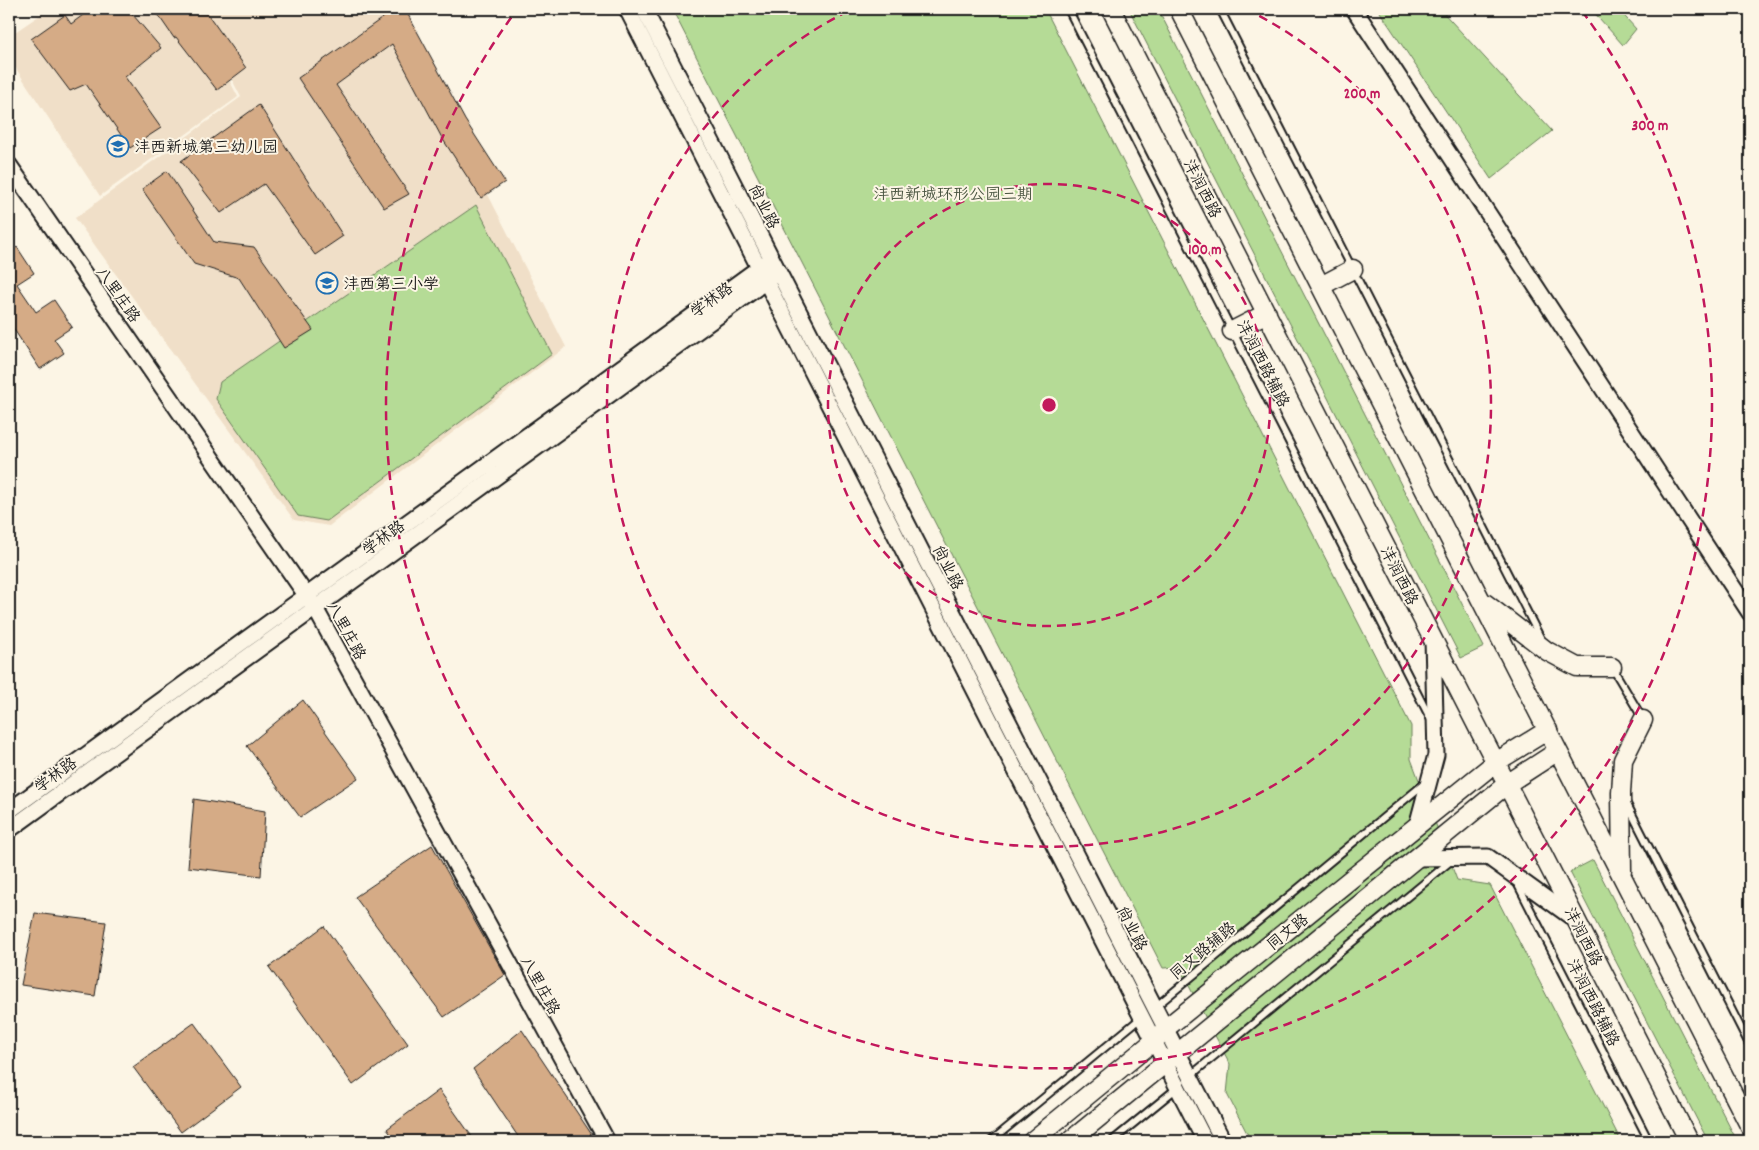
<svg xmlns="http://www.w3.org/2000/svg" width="1759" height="1150" font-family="Dekko,'LXGW WenKai TC',sans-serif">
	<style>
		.built { fill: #f0dfc8 }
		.green { fill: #b5db96; stroke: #687c59 }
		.building { fill: #d5ab86; stroke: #1c1c1c }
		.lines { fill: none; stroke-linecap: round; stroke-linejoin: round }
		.service-casing { stroke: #1c1c1c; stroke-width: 10 }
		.tertiary-casing { stroke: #1c1c1c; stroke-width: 19 }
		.secondary-casing { stroke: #1c1c1c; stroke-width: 21 }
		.service { stroke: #fcf5e5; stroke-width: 6 }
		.tertiary { stroke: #fcf5e5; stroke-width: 15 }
		.secondary { stroke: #fcf5e5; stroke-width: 18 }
		.ring { fill: none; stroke: #c2185b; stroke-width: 2.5; stroke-dasharray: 9 6 }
		.labels { text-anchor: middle; stroke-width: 4; stroke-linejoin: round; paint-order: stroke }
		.poi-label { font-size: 16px; fill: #1c1c1c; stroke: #fcf5e5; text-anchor: start }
		.street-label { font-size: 16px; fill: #1c1c1c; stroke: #fcf5e5 }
		.park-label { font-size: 16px; fill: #4a5541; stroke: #fcf5e5 }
		.centre { fill: #c2185b; stroke: #fcf5e5; stroke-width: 2.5 }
		.ring-label { font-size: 15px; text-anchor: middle; font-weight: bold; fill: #c2185b; stroke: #fcf5e5; stroke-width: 4; stroke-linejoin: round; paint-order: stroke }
	</style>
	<rect width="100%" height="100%" fill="#fcf5e5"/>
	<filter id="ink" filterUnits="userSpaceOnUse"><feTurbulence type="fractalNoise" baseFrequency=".02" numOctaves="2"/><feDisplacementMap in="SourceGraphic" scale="10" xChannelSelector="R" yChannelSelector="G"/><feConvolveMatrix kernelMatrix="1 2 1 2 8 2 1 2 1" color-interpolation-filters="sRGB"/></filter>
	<g filter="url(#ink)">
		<path class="built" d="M49 9H193L238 97 100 196 9 58V36Z
			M195 9H393L566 347 329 526 294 520 75 218 241 97Z"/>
		<path class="green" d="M672 9H1045L1411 726V759L1457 880 1490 885 1621 1141H1251L1227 1094 1230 1064 1179 967 1163 968Z
			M1129 9H1158L1484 647 1461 658Z
			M1378 9H1440L1552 131 1491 179Z
			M1591 9H1618L1636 29 1623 45Z
			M476 205 552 354 327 521 298 516 216 399 220 382Z
			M1593 860 1737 1141H1708L1570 872Z"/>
		<path class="building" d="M91 9H128L161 48 125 77 161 128 130 148 86 84 70 91 31 39 65 15 71 24Z
			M154 9H204L246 68 217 90 176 37 174 38Z
			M395 9H405L465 120 505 182 481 198 442 138 392 44 336 85 409 194 384 208 298 78Z
			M259 105 343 236 315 255 264 184 221 213 181 161Z
			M167 171 214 242 254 247 313 330 284 348 239 278 194 264 142 189Z
			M17 247 34 273 17 284 36 312 54 300 72 327 54 339 64 353 40 369 9 322V253Z
			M303 700 358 778 300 817 247 746Z
			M194 799 265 811 261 876 188 867Z
			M432 845 505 975 444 1017 355 897Z
			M35 913 106 922 95 996 21 985Z
			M324 926 408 1044 353 1085 269 967Z
			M194 1023 241 1087 181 1132 133 1067Z
			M522 1030 596 1141H521L473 1069Z
			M439 1090 475 1141H396L387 1129Z"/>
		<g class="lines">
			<g class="service-casing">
				<path id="service" d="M1068 9 1431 720
					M1220 9 1541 639
					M1612 667 1643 719
					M1627 804 1750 1046
					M1517 883 1649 1141
					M1154 1008 1425 783
					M1190 1076 1452 860
					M991 1141 1142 1017
					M1112 1141 1177 1088"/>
			</g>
			<g class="tertiary-casing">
				<path id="tertiary" d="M627 9 1205 1141
					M644 9 1223 1141
					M1354 9 1750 613
					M9 165 315 608 607 1141
					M9 811 767 262
					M1417 826 1436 755 1433 640
					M9 830 773 276
					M1415 858 1488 857 1577 921"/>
			</g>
			<g class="secondary-casing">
				<path id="secondary" d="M1111 9 1689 1141
					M1179 9 1750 1127
					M1321 286 1353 269
					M1232 331 1267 313
					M1485 603 1547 651 1577 667H1612
					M1622 871 1621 793 1623 760 1643 720
					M1032 1141 1154 1041 1165 1029 1496 762 1548 730
					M1070 1141 1507 784 1558 751"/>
			</g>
			<use href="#service" class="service"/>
			<use href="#tertiary" class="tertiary"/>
			<use href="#secondary" class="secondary"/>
		</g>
	</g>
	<g class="ring">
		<circle cx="1049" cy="405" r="221"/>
		<path d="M1246 9A442 442 0 1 1 852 9"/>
		<path d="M1582 11A663 663 0 1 1 516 11"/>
	</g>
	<defs>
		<g id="school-ring" transform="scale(1.125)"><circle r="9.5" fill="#fcf5e5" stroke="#1f6fb2" stroke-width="1.5"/><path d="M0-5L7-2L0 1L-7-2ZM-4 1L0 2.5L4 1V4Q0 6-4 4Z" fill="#1f6fb2"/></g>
	</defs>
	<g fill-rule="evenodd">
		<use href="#school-ring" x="118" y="146"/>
		<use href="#school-ring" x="327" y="283"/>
	</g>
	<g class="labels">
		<g class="poi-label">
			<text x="134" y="152">沣西新城第三幼儿园</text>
			<text x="343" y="289">沣西第三小学</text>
		</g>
		<g class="street-label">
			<text transform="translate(1203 188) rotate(63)" y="6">沣润西路</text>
			<text transform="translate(765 206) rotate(63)" y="6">尚业路</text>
			<text transform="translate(119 294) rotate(55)" y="6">八里庄路</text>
			<text transform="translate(711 299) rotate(-36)" y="6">学林路</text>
			<text transform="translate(1264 363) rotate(63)" y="6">沣润西路辅路</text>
			<text transform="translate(383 537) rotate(-36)" y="6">学林路</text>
			<text transform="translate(949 567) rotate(63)" y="6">尚业路</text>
			<text transform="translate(1400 575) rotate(63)" y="6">沣润西路</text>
			<text transform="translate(347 630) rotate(61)" y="6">八里庄路</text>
			<text transform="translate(55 774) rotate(-36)" y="6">学林路</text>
			<text transform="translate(1133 928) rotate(63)" y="6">尚业路</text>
			<text transform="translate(1287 931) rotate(-39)" y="6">同文路</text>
			<text transform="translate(1584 936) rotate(63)" y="6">沣润西路</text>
			<text transform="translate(1202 950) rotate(-40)" y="6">同文路辅路</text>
			<text transform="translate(541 985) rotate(61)" y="6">八里庄路</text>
			<text transform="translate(1594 1002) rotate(63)" y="6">沣润西路辅路</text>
		</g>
		<g class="park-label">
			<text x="953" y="199">沣西新城环形公园三期</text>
		</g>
	</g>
	<circle cx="1049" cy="405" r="8" class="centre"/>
	<g class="ring-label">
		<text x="1362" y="98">200 m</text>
		<text x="1650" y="130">300 m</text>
		<text x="1205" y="254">100 m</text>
	</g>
	<rect width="1759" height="1150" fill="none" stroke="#fcf5e5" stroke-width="30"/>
	<rect x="15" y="15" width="1729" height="1120" fill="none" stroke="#1c1c1c" stroke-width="2" filter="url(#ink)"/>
</svg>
